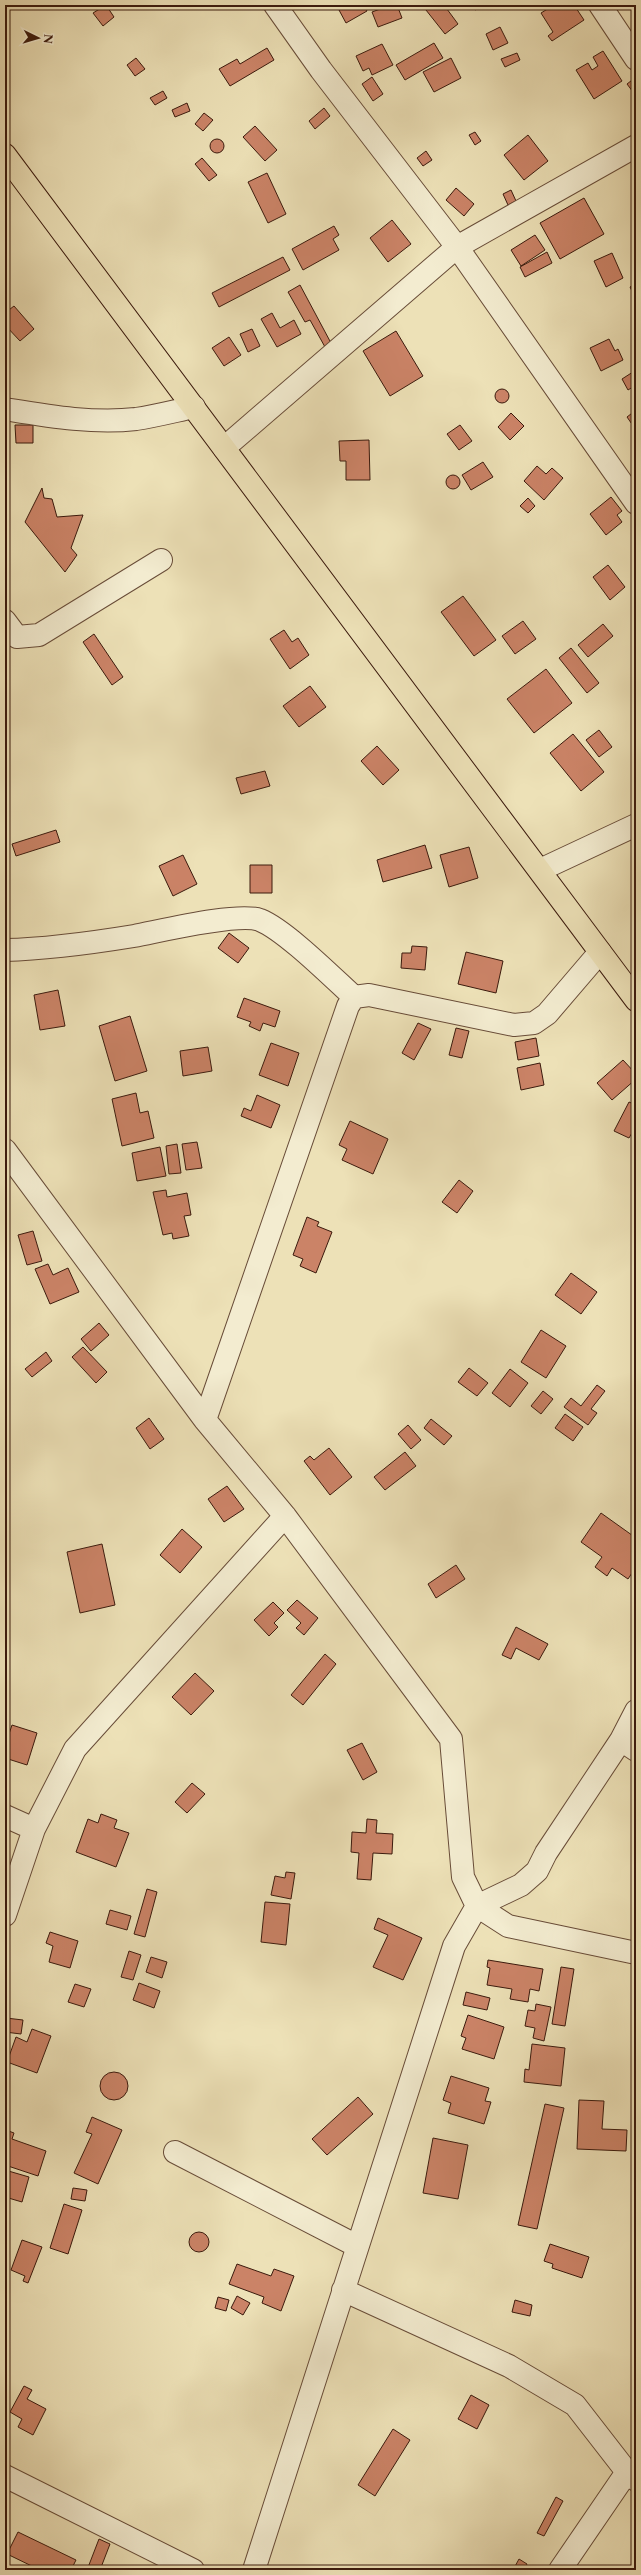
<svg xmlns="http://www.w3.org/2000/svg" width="641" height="2575" font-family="'Libre Caslon Text',serif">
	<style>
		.building { fill: #cb8367; stroke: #3b1a0d }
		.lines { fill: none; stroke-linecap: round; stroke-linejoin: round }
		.minor-casing { stroke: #684c38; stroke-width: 24 }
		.highway-casing { stroke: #3b1a0d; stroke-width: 24 }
		.minor { stroke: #f3ecd0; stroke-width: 22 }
		.highway { stroke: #ede1b7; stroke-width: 22 }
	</style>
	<rect width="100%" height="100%" fill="#ede1b7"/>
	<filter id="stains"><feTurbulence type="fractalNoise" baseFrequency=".005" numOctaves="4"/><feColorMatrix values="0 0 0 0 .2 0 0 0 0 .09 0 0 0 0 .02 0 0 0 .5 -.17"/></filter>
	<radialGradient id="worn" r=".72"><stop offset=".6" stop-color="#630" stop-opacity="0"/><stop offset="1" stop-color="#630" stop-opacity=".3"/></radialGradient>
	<path class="building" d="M106 5 114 17 103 26 93 13Z
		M348 5H364L367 11 346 23 339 10Z
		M391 5H397L402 18 378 27 372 12Z
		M422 5H444L458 24 445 34Z
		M472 5H484L475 10Z
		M554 5H569L571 8 574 5 584 20 552 41 548 36 553 32 541 13Z
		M500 27 508 43 493 50 486 34Z
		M434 43 443 58 405 80 396 65Z
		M382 44 393 65 372 75 369 68 363 71 356 56Z
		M267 48 274 60 230 86 219 69 237 59 240 64Z
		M603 51 622 81 594 99 576 70 588 63 592 70 598 66 593 57Z
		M517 53 520 60 505 67 501 59Z
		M136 58 145 69 135 76 127 65Z
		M451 58 461 78 434 92 423 72Z
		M372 77 383 94 373 101 362 84Z
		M636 77V96L627 84Z
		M163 91 167 98 155 105 150 98Z
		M187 103 190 111 175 117 172 110Z
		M324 108 330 116 315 129 309 121Z
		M204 113 213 120 203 131 195 124Z
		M255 126 277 150 265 161 243 137Z
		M475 132 481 141 475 145 469 135Z
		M528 135 548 161 524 180 504 155Z
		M210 146a7 7 0 1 1 14 0a7 7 0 1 1-14 0Z
		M426 151 432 160 423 166 417 158Z
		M202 158 217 175 209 181 195 164Z
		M267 173 286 214 268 223 248 182Z
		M456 188 474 204 464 216 446 200Z
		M511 190 516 201 508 205 503 194Z
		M584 198 604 234 560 259 540 223Z
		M392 220 411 244 388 262 370 238Z
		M334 226 339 235 333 239 339 250 303 270 292 249Z
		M535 235 545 250 521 266 511 250Z
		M547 252 552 263 525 277 520 267Z
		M612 253 623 278 606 287 594 261Z
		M283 257 290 270 219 307 212 293Z
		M636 283V296L635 297 630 287Z
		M300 285 331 343 325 347 310 320 305 322 288 292Z
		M14 306 34 329 20 341 5 325V313Z
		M272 313 280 328 294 320 301 334 277 347 261 319Z
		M252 329 260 346 248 352 240 334Z
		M396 331 423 376 390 396 363 351Z
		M229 337 241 355 224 366 212 348Z
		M609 339 615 351 618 349 623 360 601 371 590 348Z
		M636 370V385L628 390 622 379Z
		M495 396a7 7 0 1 1 14 0a7 7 0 1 1-14 0Z
		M636 410V430L627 417Z
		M511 413 524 426 510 440 498 427Z
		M15 425H33V443H16Z
		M460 425 472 441 459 450 447 434Z
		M369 440 370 480H346V461H340L339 441Z
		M483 462 493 477 471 490 462 475Z
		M537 466 546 474 552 468 563 478 544 500 524 481Z
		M446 482a7 7 0 1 1 14 0a7 7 0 1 1-14 0Z
		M42 488 44 498 52 499 57 517 83 515 71 548 77 555 65 572 25 522Z
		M611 497 622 511 617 515 622 522 606 535 590 514Z
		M528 498 535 506 528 513 520 506Z
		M608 565 625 587 610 600 593 577Z
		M463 596 496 640 474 656 441 612Z
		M523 621 536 639 515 654 502 636Z
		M603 624 613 636 588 657 578 645Z
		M284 630 292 642 298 638 309 655 290 669 270 639Z
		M94 634 123 677 112 685 83 642Z
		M571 648 599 683 587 693 559 658Z
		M546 669 572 703 534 733 507 699Z
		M310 686 326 707 299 727 283 706Z
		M599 730 612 747 599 757 586 740Z
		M573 734 604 772 581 791 550 753Z
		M377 746 399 770 383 785 361 761Z
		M265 771 270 786 241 794 236 778Z
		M56 830 60 842 16 856 12 844Z
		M425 845 432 868 383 882 377 860Z
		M469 847 478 878 449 887 440 855Z
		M183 855 197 884 173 896 159 866Z
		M250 865H272V893H250Z
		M229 933 249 948 238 963 218 948Z
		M412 946 427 947 425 970 401 968 402 953H411Z
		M466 952 503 961 496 993 458 984Z
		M58 990 65 1026 40 1030 34 995Z
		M244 998 280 1011 275 1027 263 1023 260 1031 249 1026 251 1022 237 1017Z
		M130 1016 147 1071 115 1081 99 1026Z
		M418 1023 431 1029 414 1060 402 1053Z
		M456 1028 469 1031 462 1058 449 1055Z
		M536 1038 539 1056 518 1060 515 1042Z
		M271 1043 299 1053 288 1086 259 1075Z
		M208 1047 212 1071 183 1076 180 1051Z
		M623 1060 636 1074V1079L612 1100 597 1083Z
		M540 1063 544 1085 521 1090 517 1068Z
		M136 1093 140 1113 148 1111 154 1138 122 1146 112 1099Z
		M257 1095 280 1105 271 1128 241 1116 244 1108 251 1111Z
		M629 1102 636 1105V1126L629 1138 614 1131Z
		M350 1121 388 1139 373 1174 342 1160 347 1149 339 1145Z
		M197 1142 202 1168 186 1170 182 1144Z
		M177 1144 181 1173 169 1174 166 1146Z
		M160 1147 166 1176 137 1181 132 1153Z
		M459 1180 473 1191 457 1213 442 1202Z
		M166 1190 167 1197 187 1193 191 1215 184 1216 189 1236 173 1239 172 1233 163 1235 153 1192Z
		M307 1217 319 1222 317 1226 332 1232 316 1273 300 1266 303 1259 293 1255Z
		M33 1231 42 1261 27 1265 18 1235Z
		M48 1264 53 1275 68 1268 79 1292 50 1304 35 1269Z
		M571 1273 597 1292 581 1314 555 1295Z
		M99 1323 109 1335 91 1351 81 1339Z
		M541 1330 566 1346 546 1378 521 1362Z
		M83 1347 107 1372 96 1383 72 1357Z
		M46 1352 52 1361 32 1377 25 1369Z
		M469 1368 488 1383 477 1396 458 1382Z
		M510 1369 528 1383 510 1407 492 1393Z
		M597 1385 605 1391 591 1409 597 1413 588 1425 564 1407 571 1398 581 1406Z
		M543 1391 553 1399 541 1414 531 1406Z
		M565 1414 583 1427 573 1441 555 1428Z
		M149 1418 164 1439 150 1449 136 1428Z
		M431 1419 452 1436 444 1445 424 1428Z
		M408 1425 421 1440 411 1449 398 1434Z
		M329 1448 352 1477 330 1495 304 1461 310 1456 314 1460Z
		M405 1452 416 1466 385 1490 374 1477Z
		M227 1486 244 1509 224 1522 208 1499Z
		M601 1513 636 1538V1567L628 1579 612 1568 607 1576 595 1567 602 1557 581 1542Z
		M182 1529 202 1547 180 1573 160 1555Z
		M102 1544 115 1605 80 1613 67 1552Z
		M456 1565 465 1579 436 1598 428 1584Z
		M297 1600 318 1618 304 1635 296 1628 301 1623 287 1610Z
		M273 1602 284 1613 274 1623 278 1627 269 1636 254 1620Z
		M516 1627 548 1644 539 1660 516 1648 511 1659 502 1655Z
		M325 1654 336 1664 303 1705 291 1695Z
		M195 1673 214 1691 191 1715 172 1697Z
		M12 1725 37 1733 27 1765 5 1758V1746Z
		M362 1743 377 1772 363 1780 347 1750Z
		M192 1783 205 1794 187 1813 175 1802Z
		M101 1814 117 1820 114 1828 129 1833 116 1867 76 1852 88 1819 98 1823Z
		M367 1819 377 1820 376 1833 393 1834 392 1854 373 1853 371 1880 357 1879 359 1853 351 1852 352 1832 366 1833Z
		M286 1872 295 1873 291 1899 271 1895 275 1876 285 1878Z
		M147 1889 157 1892 145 1937 134 1934Z
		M265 1902 290 1904 286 1945 261 1942Z
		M110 1910 131 1916 127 1930 106 1924Z
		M378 1918 422 1938 403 1980 373 1967 388 1935 374 1929Z
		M50 1932 78 1941 70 1968 49 1962 53 1946 46 1943Z
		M129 1951 141 1955 133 1980 121 1977Z
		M151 1957 167 1962 162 1978 146 1972Z
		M488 1960 543 1969 539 1991 530 1989 528 2002 510 1999 512 1989 487 1985 490 1968 487 1967Z
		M561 1967 574 1969 565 2026 552 2024Z
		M139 1983 160 1991 154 2008 133 2000Z
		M75 1984 91 1989 84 2007 68 2002Z
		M466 1992 490 1998 487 2010 463 2005Z
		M536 2004 551 2007 544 2041 533 2038 535 2028 525 2026 528 2010 535 2011Z
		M468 2015 504 2027 494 2059 462 2049 466 2038 461 2036Z
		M6 2018 23 2020 21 2034 5 2032Z
		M32 2029 51 2036 37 2073 7 2062 16 2037 27 2042Z
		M532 2044 565 2048 561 2086 524 2082 525 2069 529 2070Z
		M100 2086a14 14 0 1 1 28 0a14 14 0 1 1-28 0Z
		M451 2076 489 2088 485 2101 491 2102 484 2124 448 2113 451 2103 443 2100Z
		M358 2097 373 2114 327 2155 312 2139Z
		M579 2100 604 2101 602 2129 627 2130 626 2151 577 2149Z
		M545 2104 564 2108 537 2229 518 2225Z
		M92 2117 122 2130 98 2184 74 2173 92 2134 86 2132Z
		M6 2130 14 2133 12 2139 46 2151 38 2176 5 2165Z
		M433 2138 468 2145 458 2199 423 2193Z
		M5 2170 29 2177 22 2202 5 2197Z
		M73 2188 87 2190 85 2201 71 2199Z
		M64 2204 82 2210 68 2254 50 2248Z
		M189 2242a10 10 0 1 1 20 0a10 10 0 1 1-20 0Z
		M22 2240 42 2247 28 2283 23 2281 25 2276 11 2270Z
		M550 2244 589 2257 582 2278 552 2268 553 2264 544 2261Z
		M237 2264 271 2276 274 2269 294 2276 281 2311 262 2303 264 2297 229 2284Z
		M237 2296 250 2303 243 2315 231 2308Z
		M218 2297 229 2300 226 2311 215 2308Z
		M515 2300 532 2305 530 2316 512 2312Z
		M24 2386 32 2390 27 2399 46 2409 33 2435 18 2427 22 2419 10 2412Z
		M471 2395 489 2405 477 2429 458 2419Z
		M393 2429 410 2440 375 2496 358 2485Z
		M556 2497 563 2501 544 2536 537 2533Z
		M18 2532 76 2560 71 2570H40L7 2554Z
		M99 2539 110 2544 100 2570H87Z
		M519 2559 527 2564 524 2570H513Z"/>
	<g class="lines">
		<g class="minor-casing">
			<path id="minor" d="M275 5 321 70 457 247 636 503
				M600 5 636 59
				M5 409C48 416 93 424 136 419 156 416 175 411 194 407
				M224 448 457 247 636 146
				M5 621 17 637 39 635 161 560
				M540 870 636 825
				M5 950C49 949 91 943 134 936 161 931 238 912 260 920 285 930 332 977 354 997
				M5 1150 205 1420 285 1516 451 1739 463 1877 477 1906 508 1926 636 1953
				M205 1420 348 1006 354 997 369 995 514 1025 534 1023 547 1014 600 952
				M621 1740 636 1750
				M5 1816 34 1829
				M5 1915 34 1829 75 1749 285 1516
				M175 2152 357 2246
				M343 2290 509 2366 575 2405 627 2472
				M5 2476 193 2570
				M254 2570 454 1946 477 1906 521 1885 537 1871 546 1853 621 1740 636 1711
				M560 2570 627 2472 636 2480"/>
		</g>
		<g class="highway-casing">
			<path id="highway" d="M5 155 636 1000"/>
		</g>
		<use href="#minor" class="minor"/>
		<use href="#highway" class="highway"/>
	</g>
	<rect width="641" height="2575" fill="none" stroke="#ede1b7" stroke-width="20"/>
	<rect x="6" y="6" width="629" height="2563" fill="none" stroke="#3b1a0d" stroke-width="2"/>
	<rect x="10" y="10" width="621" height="2555" fill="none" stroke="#3b1a0d"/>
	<g transform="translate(38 38) rotate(95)" stroke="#f3ecd0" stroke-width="3" paint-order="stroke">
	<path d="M0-3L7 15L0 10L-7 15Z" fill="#3b1a0d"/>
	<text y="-6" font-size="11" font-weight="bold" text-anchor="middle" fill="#3b1a0d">N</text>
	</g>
	<rect width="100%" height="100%" filter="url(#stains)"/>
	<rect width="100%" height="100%" fill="url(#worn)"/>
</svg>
